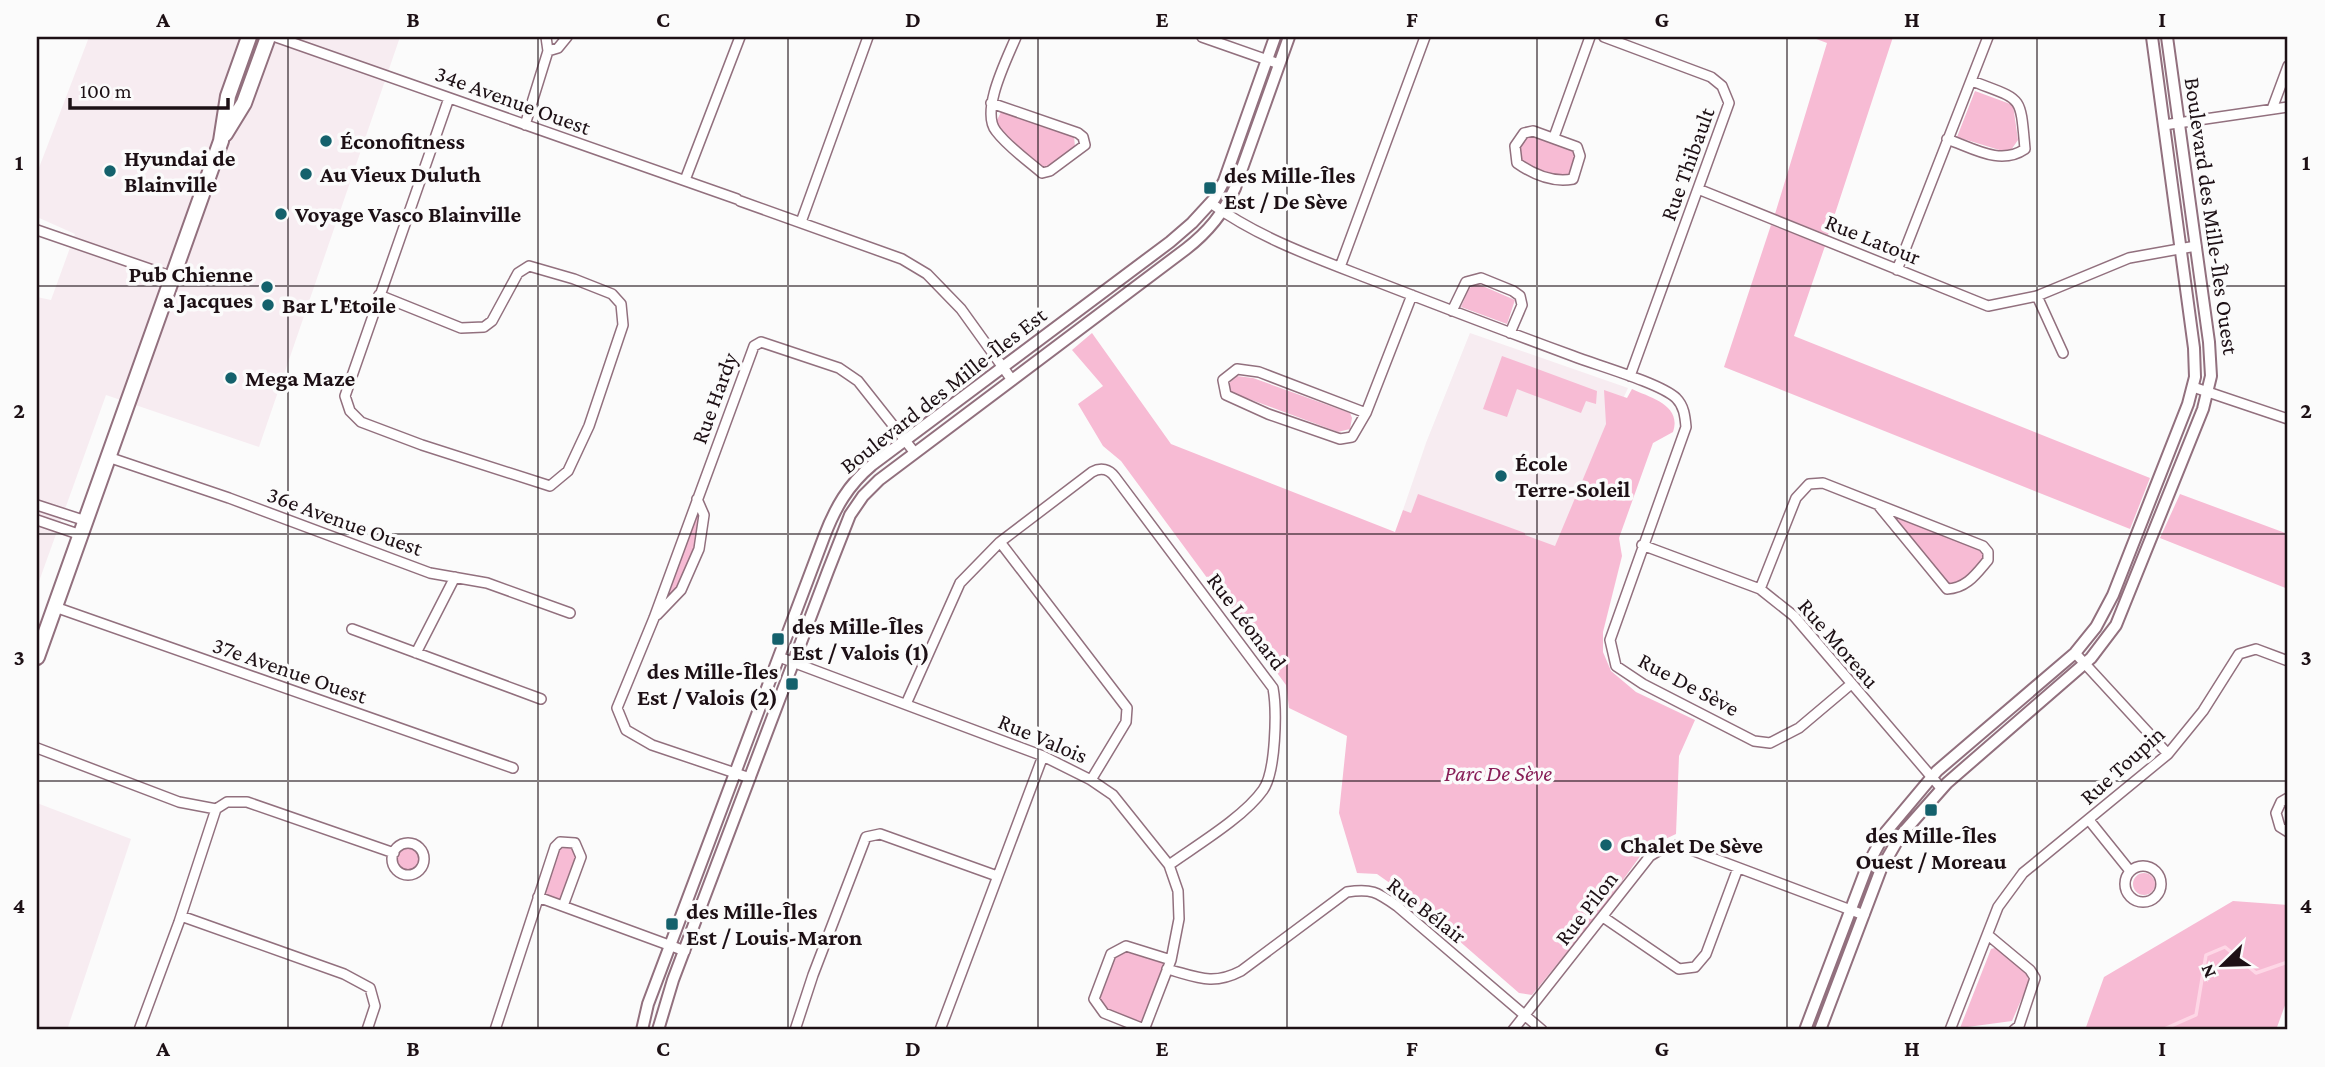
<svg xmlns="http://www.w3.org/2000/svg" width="2325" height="1067" font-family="'Crimson Pro',serif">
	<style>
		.built { fill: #f7ecf1 }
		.green { fill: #f7bbd4 }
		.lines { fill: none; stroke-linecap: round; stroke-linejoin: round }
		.stream { stroke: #fed7e6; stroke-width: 3.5 }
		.minor-casing { stroke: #92707e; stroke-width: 12 }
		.tertiary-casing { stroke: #92707e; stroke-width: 14 }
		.primary-casing { stroke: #92707e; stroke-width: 18 }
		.minor { stroke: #fff; stroke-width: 9 }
		.tertiary { stroke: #fff; stroke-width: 10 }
		.primary { stroke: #fff; stroke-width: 14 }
		.grid { fill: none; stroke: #1d1015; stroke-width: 2; stroke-opacity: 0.55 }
		.poi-dot { fill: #14616c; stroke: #fbfbfb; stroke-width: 2.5 }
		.labels { text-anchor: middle; stroke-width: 7; stroke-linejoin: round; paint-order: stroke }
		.street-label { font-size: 23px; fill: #1d1015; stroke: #fbfbfb }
		.poi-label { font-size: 23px; font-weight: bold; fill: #1d1015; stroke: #fbfbfb; text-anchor: start }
		.park-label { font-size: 23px; font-style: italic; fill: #881f58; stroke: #fbfbfb }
		.neatline { fill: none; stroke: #1d1015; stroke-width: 2.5 }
		.grid-label { font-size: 23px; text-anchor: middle; font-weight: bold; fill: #1d1015 }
	</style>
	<rect width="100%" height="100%" fill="#fbfbfb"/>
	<path class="built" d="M89 37H400L259 447 106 395 37 587V297L51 300 75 234 37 217V173Z
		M1470 333 1628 388 1546 566 1403 510 1426 443Z
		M37 803 131 839 67 1030H37Z"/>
	<path class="green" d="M1811 37H1893L1828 235 1775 214 1827 43Z
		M1975 91 2013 105 2018 140 2009 153 1957 137Z
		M1001 112 1074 136 1075 147 1049 166 1041 167 999 128 996 122Z
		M1524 133 1577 147 1573 179 1557 182 1517 163 1515 146Z
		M1771 225 1825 246 1794 336 2150 478 2130 529 1724 367Z
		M1478 284 1515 300 1507 324 1461 307 1469 288Z
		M1092 333 1171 444 1395 532 1403 510 1411 513 1418 494 1525 533V535L1555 546 1606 424 1604 390 1627 398 1632 389C1651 398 1682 405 1673 432L1653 443 1619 538 1622 556 1603 632V652L1611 671 1636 692 1695 720 1679 756 1676 834 1646 848 1599 913 1532 995 1519 993 1404 893 1377 874 1357 873 1339 813 1347 736 1289 708 1286 685 1121 461 1103 446 1078 404 1103 386 1072 350Z
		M1502 356 1597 391 1596 404 1586 401 1581 413 1517 389 1507 417 1483 409Z
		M1237 376 1253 378 1350 413 1352 418 1350 429 1338 432 1230 392 1228 384Z
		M2180 494 2288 534V589L2160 538Z
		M1878 505 1988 552 1968 582 1947 589Z
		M697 508C705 529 691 570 679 588 674 596 666 603 660 609Z
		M561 845H574L578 857 562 903 542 896 557 850Z
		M395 859a14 14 0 1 1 28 0a14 14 0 1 1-28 0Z
		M2133 884a11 11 0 1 1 22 0a11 11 0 1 1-22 0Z
		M2233 901 2288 905V997L2276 1030H2085L2104 977Z
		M1998 947 2026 973 2029 982 2012 1021 1960 1028 1991 949Z
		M1124 951 1167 962 1146 1025 1107 1011 1099 999 1113 957Z"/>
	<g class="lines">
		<path class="stream" d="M2162 1030 2196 1015 2206 955 2225 947 2256 973 2288 962"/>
		<g class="minor-casing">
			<path id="minor" d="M276 37 737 199
				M1202 37 1279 64
				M1604 37 1711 77 1722 86 1729 103 1630 376
				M548 51 558 48 567 37
				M991 103 1078 133 1083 137 1085 145 1050 171 1042 173C1027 160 1008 147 996 131 980 111 1007 59 1016 37
				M2272 109 2288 66
				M525 125 548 51 546 37
				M2164 125 2288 107
				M1533 131 1577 147 1580 156 1573 179C1552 183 1534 175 1517 163L1515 146 1524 133Z
				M1554 137 1590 37
				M1947 139C1973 148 2000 166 2025 149 2020 93 2023 101 1972 81
				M685 180 740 37
				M1698 189 1988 306 2037 296 2129 258 2196 246
				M740 201 902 259 927 274 961 309 1012 380
				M1212 204C1259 238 1316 258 1370 279 1437 305 1505 331 1573 356 1596 365 1660 383 1676 398 1684 406 1685 416 1686 427L1610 640 1616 666 1643 684 1754 741 1770 743 1799 728 1850 685
				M801 222 868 37
				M37 230 173 277
				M1340 267 1425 37
				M1897 270 1988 37
				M379 295 461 328 484 327 492 321 518 273 529 266 574 279 612 294 621 304 623 325 589 426 568 471 550 486 422 445 361 422 350 411 345 396 449 98
				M2037 296 2063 353
				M1452 311 1466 282 1481 278 1513 291 1520 296 1522 305 1510 333
				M2193 387 2288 419
				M1366 413 1259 372 1237 369 1223 380 1226 395 1268 414 1340 439 1352 437 1366 413 1412 295
				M108 457 229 498 430 573 487 583 570 613
				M37 505 86 521
				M37 520 81 535
				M1000 542 1127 708 1126 722 1091 780
				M1642 545 1760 589 1794 616 1941 788
				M1760 589 1796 498 1809 484 1823 483 1983 546 1988 552V560C1976 574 1967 588 1947 589L1878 505
				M55 607 513 768
				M657 615 681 590 699 549 704 515 697 499
				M352 629 541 699
				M416 653 455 577
				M2075 653 2168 754
				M779 657 1043 756 1091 780 1113 795 1169 865 1178 891 1179 919 1171 960 1144 1030
				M906 704 960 583 1000 542 1092 472C1101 467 1109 469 1115 477L1273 688C1277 710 1276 772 1263 790 1244 817 1197 845 1169 865
				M37 748 179 802 216 809 227 802H247L394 853
				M750 778 652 745 626 730 617 708 654 618 754 346 761 342 839 368 858 381 915 453
				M2288 798 2281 802 2276 813 2280 827 2288 832
				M2089 820 2130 871
				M392 859a16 16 0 1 1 32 0a16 16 0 1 1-32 0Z
				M2125 884a18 18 0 1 1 36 0a18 18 0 1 1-36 0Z
				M538 897 685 951
				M181 916 344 974 370 988 375 1006 367 1030
				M1603 917 1679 969 1695 967 1706 954 1738 868
				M1988 935 2030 970 2035 978 2019 1026 2014 1030
				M1167 969C1197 977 1212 986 1241 971L1347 892C1371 888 1377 892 1397 906L1542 1030
				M1144 1029 1104 1013 1094 999 1111 954 1126 946 1171 960
				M139 1030 179 922 216 809
				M495 1030 555 847 560 842 575 843 581 857 563 906
				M795 1030 813 975 866 837 880 834 997 876
				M940 1030 1043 756
				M1513 1030 1650 856 1660 850 1678 845 1864 915
				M1950 1030 1998 907 2023 873 2168 754 2203 711 2239 654 2256 649 2288 661"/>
		</g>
		<g class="tertiary-casing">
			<path id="tertiary" d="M642 1030 648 1004 824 537C835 508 848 485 872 465L1170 242 1192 223 1215 198 1224 181 1275 37
				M658 1030 673 980 828 571 850 515 863 496 879 480 1186 249C1208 232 1223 214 1235 188L1289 37
				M1805 1030 1868 864 1885 833 1937 771 2075 653 2096 627 2113 595 2188 404 2195 377 2194 348 2152 37
				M1820 1030 1881 869 1900 836 1947 783 2091 658 2116 625 2203 409 2211 376 2209 342 2167 37"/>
		</g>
		<g class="primary-casing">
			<path id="primary" d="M225 134 244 103 268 37
				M37 657 221 141 228 96 249 37"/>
		</g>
		<use href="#minor" class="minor"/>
		<use href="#tertiary" class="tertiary"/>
		<use href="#primary" class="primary"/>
	</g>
	<path class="grid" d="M288 37V1030M538 37V1030M788 37V1030M1038 37V1030M1287 37V1030M1537 37V1030M1787 37V1030M2037 37V1030M37 286H2288M37 534H2288M37 781H2288"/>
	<g class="poi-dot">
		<circle cx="326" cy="141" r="7"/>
		<circle cx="110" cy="171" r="7"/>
		<circle cx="306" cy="174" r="7"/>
		<rect x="1203" y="181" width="14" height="14" rx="3.5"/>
		<circle cx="281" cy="214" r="7"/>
		<circle cx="267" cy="287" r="7"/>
		<circle cx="268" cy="305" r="7"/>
		<circle cx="231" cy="378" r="7"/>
		<circle cx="1501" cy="476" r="7"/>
		<rect x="771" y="632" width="14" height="14" rx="3.5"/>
		<rect x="785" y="677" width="14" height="14" rx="3.5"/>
		<rect x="1924" y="803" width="14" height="14" rx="3.5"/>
		<circle cx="1606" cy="845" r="7"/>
		<rect x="665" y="917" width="14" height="14" rx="3.5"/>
	</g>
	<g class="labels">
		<g class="street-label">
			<text transform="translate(513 100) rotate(20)" y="8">34e Avenue Ouest</text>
			<text transform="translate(1687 164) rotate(-70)" y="8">Rue Thibault</text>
			<text transform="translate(2212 216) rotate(82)" y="8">Boulevard des Mille-Îles Ouest</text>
			<text transform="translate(1873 239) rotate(22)" y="8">Rue Latour</text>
			<text transform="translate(943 390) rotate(-38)" y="8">Boulevard des Mille-Îles Est</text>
			<text transform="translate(714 398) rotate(-70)" y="8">Rue Hardy</text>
			<text transform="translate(345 521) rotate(20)" y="8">36e Avenue Ouest</text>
			<text transform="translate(1247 621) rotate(53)" y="8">Rue Léonard</text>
			<text transform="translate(1839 643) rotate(49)" y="8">Rue Moreau</text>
			<text transform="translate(290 670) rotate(19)" y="8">37e Avenue Ouest</text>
			<text transform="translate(1689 684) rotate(28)" y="8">Rue De Sève</text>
			<text transform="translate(1043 738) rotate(23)" y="8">Rue Valois</text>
			<text transform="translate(2122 765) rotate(-42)" y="8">Rue Toupin</text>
			<text transform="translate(1586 908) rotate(-52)" y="8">Rue Pilon</text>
			<text transform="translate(1427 910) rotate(38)" y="8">Rue Bélair</text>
		</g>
		<g class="poi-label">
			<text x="340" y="149">Éconofitness</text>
			<text x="124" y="166">Hyundai de<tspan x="124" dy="26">Blainville</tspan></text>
			<text x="320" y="182">Au Vieux Duluth</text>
			<text x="1224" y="183">des Mille-Îles<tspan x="1224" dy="26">Est / De Sève</tspan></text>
			<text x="295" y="222">Voyage Vasco Blainville</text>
			<text x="253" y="282" text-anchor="end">Pub Chienne<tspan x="253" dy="26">a Jacques</tspan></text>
			<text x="282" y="313">Bar L'Etoile</text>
			<text x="245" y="386">Mega Maze</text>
			<text x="1515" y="471">École<tspan x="1515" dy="26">Terre-Soleil</tspan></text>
			<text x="792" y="634">des Mille-Îles<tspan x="792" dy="26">Est / Valois (1)</tspan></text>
			<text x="778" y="679" text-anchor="end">des Mille-Îles<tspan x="778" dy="26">Est / Valois (2)</tspan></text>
			<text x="1931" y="843" text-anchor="middle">des Mille-Îles<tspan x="1931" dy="26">Ouest / Moreau</tspan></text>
			<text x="1620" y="853">Chalet De Sève</text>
			<text x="686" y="919">des Mille-Îles<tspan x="686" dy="26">Est / Louis-Maron</tspan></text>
		</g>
		<g class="park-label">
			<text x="1498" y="781">Parc De Sève</text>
		</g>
	</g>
	<rect width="2325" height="1067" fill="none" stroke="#fbfbfb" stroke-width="77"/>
	<g transform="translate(2223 965) rotate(247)" stroke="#fbfbfb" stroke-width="5" paint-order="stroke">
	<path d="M0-5L12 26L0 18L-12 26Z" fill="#1d1015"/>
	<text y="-10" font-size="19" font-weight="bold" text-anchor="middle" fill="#1d1015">N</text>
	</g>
	<path d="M70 98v10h158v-10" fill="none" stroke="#1d1015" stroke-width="3.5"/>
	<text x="80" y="98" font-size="21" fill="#1d1015" stroke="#fbfbfb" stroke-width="5" paint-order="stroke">100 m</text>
	<rect x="38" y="38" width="2248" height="990" class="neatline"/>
	<g class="grid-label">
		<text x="163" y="27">A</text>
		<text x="413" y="27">B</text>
		<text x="663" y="27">C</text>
		<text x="913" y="27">D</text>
		<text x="1162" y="27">E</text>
		<text x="1412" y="27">F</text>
		<text x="1662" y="27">G</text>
		<text x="1912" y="27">H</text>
		<text x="2162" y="27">I</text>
		<text x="19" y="170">1</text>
		<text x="2306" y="170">1</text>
		<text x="19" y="418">2</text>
		<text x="2306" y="418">2</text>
		<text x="19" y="665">3</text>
		<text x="2306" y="665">3</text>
		<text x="19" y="913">4</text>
		<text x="2306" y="913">4</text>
		<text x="163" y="1056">A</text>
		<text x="413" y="1056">B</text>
		<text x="663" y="1056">C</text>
		<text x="913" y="1056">D</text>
		<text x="1162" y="1056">E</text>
		<text x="1412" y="1056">F</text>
		<text x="1662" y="1056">G</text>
		<text x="1912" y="1056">H</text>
		<text x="2162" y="1056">I</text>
	</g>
</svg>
